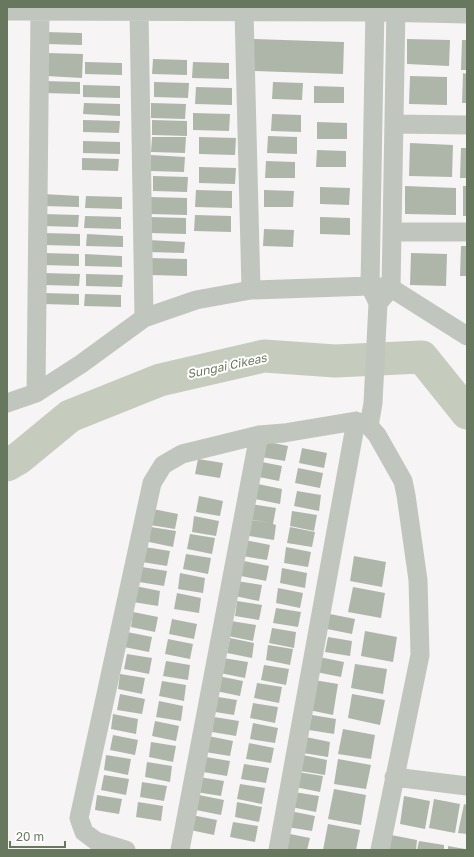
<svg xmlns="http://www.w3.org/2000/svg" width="474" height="857" font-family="'Golos Text',sans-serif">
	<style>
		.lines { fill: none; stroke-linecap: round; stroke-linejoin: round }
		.river { stroke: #c5cbbd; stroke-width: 33 }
		.building { fill: #aeb6a9 }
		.minor { stroke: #c0c6bd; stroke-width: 19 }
		.labels { text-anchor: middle; stroke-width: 4; stroke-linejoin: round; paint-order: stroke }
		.water-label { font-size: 12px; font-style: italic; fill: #6c795d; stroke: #fff }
	</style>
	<rect width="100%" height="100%" fill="#f7f4f6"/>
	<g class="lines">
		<path class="river" d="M7 465 19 458 70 416 160 380 264 356 335 361 422 357 467 413"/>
	</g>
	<path class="building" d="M45 32 82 33V45L45 44Z
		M253 39 344 42 343 74 252 71Z
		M407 39 450 40 449 66 407 64Z
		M462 40H467V70H461Z
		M46 53 83 54 82 78 46 76Z
		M153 59 187 60V75L152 74Z
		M85 62 122 63V75L85 74Z
		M193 62 229 63V79L192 78Z
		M463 73 467 74V103H462Z
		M410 76 447 77V105L409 104Z
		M43 81 80 82V94L43 93Z
		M154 82 189 83 188 98 154 97Z
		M273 82 303 83 302 100 272 99Z
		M83 85 120 86V98L83 97Z
		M314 86 344 87V103H314Z
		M196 87 232 88V105L195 104Z
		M84 103 120 104V116L83 114Z
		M151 103 186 104 185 119 151 118Z
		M193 113 230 114 229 131 193 130Z
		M272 114 301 115V132L271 131Z
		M83 120 120 121 119 133 83 132Z
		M152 120 187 121V136L152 135Z
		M317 122 347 123V139H317Z
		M268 136 297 137V154L267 153Z
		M152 137H186L185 153 151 152Z
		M199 137 236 138 235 155 199 154Z
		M83 141 120 142V154L83 153Z
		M410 143 453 145 452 177 409 176Z
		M461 148H467V178H460Z
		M317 150 346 151V167H316Z
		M151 155 185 157 184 172 150 171Z
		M82 158 119 159 118 171 82 170Z
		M266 161 295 162V178H265Z
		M199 167 236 168 235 184 199 183Z
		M153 176 188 177 187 192 153 191Z
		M405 186 456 188V215L405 214Z
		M463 186H467V216H463Z
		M320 187 350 188 349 205 320 204Z
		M196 190 232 191V208L195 207Z
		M264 190 294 191 293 207H264Z
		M43 194 79 196V207L43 206Z
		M86 196 122 197V209L85 208Z
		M150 197 187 198V215L150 214Z
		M42 214 79 215 78 227 42 226Z
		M195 215 231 216V232L194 231Z
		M85 216 121 217V229L84 228Z
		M149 217 186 218V234L149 233Z
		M320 217 350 218V235L320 234Z
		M264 229 294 230 293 247 263 246Z
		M44 233 80 234V246L43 245Z
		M87 234 123 236V247L86 246Z
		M148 240 185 242 184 253 147 252Z
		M461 246H467V276H460Z
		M43 253 79 254V266L42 265Z
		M411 253 447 254 446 286 410 285Z
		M85 254 122 256V267L85 266Z
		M150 258 187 259V276L150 275Z
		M43 273 80 274 79 286 43 285Z
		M86 274 123 275 122 287 86 286Z
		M42 293 79 294V305L42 304Z
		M85 294 121 295V307L84 306Z
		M264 441 288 446 285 461 261 457Z
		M302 448 327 453 324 468 299 463Z
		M198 459 223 463 220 478 195 474Z
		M257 461 282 466 279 481 254 476Z
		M298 468 323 473 320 488 295 483Z
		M258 484 282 489 280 504 255 499Z
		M297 491 321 495 319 511 294 506Z
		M199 496 223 501 220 516 196 512Z
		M251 504 276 508 273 524 276 525 274 540 249 536 252 520 271 523 248 519Z
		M153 509 178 514 175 529 150 525Z
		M292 511 317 515 314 531 290 526Z
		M194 516 219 521 216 536 192 532Z
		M151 527 176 531 173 547 149 542Z
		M290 527 315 532 312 547 287 543Z
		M190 534 215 538 212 554 187 549Z
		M245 540 270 545 267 560 242 556Z
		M145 547 170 551 167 566 142 562Z
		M286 547 311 552 308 567 284 563Z
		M186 554 211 558 208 574 183 569Z
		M354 556 386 562 382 587 350 581Z
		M244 561 269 566 266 581 241 576Z
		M142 567 167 571 164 586 139 582Z
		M282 568 307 573 305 588 280 583Z
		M180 573 205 578 203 593 178 589Z
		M237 581 262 585 259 601 235 596Z
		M135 586 160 591 158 606 133 602Z
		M353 587 385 593 381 618 348 612Z
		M278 588 303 593 300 608 276 603Z
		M177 593 201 598 199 613 174 609Z
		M237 601 262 605 259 620 235 616Z
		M276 608 301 612 298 627 273 623Z
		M133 612 158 617 155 632 131 627Z
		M330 614 355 619 352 634 327 629Z
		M172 619 197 624 194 639 169 634Z
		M231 621 256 625 253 641 228 636Z
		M272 628 296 632 294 648 269 643Z
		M365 631 397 637 393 662 361 656Z
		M127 632 152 637 149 652 124 647Z
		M328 637 352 641 350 656 325 652Z
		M230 638 254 643 252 658 227 653Z
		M168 639 193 644 190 659 165 654Z
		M268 645 293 649 290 665 266 660Z
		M127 654 152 658 149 674 124 669Z
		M319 657 344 662 341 677 316 672Z
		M223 658 248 662 245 678 220 673Z
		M166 661 190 665 188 680 163 676Z
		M355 664 387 669 383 694 351 688Z
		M264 665 289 669 286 685 261 680Z
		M120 674 145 678 142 694 118 689Z
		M218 676 243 681 240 696 216 691Z
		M314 680 338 684 333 715 309 710Z
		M162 681 186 685 184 701 159 696Z
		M257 683 282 687 279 703 254 698Z
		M120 694 145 699 142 714 117 710Z
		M352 694 385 700 380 725 348 718Z
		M212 696 237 700 234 715 209 711Z
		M159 701 183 706 181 721 156 717Z
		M253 703 278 707 275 723 250 718Z
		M113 714 138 719 136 734 111 729Z
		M312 715 336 719 334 734 309 730Z
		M214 717 239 721 236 736 212 732Z
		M155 721 179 726 176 741 152 736Z
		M253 723 278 728 275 743 250 739Z
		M343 729 375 735 371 759 338 754Z
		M113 735 138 740 135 755 110 750Z
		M208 736 233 741 230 756 205 752Z
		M306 737 330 742 328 757 303 753Z
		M151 742 176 746 173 762 149 757Z
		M249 743 274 748 271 763 246 759Z
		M106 755 131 759 128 775 104 770Z
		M303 755 327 760 325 775 300 771Z
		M206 757 230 761 227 776 203 772Z
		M338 759 371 765 366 789 334 784Z
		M147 762 172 766 170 782 145 777Z
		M244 764 269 768 266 783 241 779Z
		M298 772 323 776 320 792 295 787Z
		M104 775 129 779 126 795 101 790Z
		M199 777 224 781 221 796 196 792Z
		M142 782 167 786 164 801 140 797Z
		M240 784 265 788 262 804 237 799Z
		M334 789 366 795 361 825 328 819Z
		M294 792 319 796 316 812 291 807Z
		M97 795 122 799 119 814 95 810Z
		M199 795 224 800 221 815 196 810Z
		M404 796 430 801 425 829 400 824Z
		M434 799 460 804 455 833 429 828Z
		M138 802 163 806 161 821 136 817Z
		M237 802 262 807 259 822 235 817Z
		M464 804 467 805V834L458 833Z
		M290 811 315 816 312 831 287 827Z
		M192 815 217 820 214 835 190 830Z
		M233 822 258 826 255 842 230 837Z
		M328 824 360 830 356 850H323Z
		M285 833 310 838 307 850H292L282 848Z
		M391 835 417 840 416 850H389Z
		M419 841 444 845V850H417Z
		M448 846 465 849V850H448Z"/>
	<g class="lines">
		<path class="minor" d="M375 7 370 286 378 303 391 288 396 7
			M7 11 375 12 467 14
			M139 11 144 318
			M244 12 251 290
			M394 124 467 125
			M392 232H467
			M36 393 40 11
			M7 403 36 393 81 364 144 318 196 300 251 290 370 286 391 288 467 336
			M369 426 373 403 378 303
			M394 777 467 786
			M126 850 96 841 84 832 79 818 152 483 163 465 182 454 259 435 284 433 356 421 369 426 377 435 403 481 406 495 418 580 420 655 380 850
			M180 850 259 435
			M278 850 356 421"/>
	</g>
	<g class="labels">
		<g class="water-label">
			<text transform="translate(227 366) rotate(-12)" y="4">Sungai Cikeas</text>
		</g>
	</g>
	<rect width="474" height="857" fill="none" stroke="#67785e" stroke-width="16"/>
	<path d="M10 841v6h55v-6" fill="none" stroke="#67785e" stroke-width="2"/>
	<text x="16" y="841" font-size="12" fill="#67785e" stroke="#ffffff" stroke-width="3" paint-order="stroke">20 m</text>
</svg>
